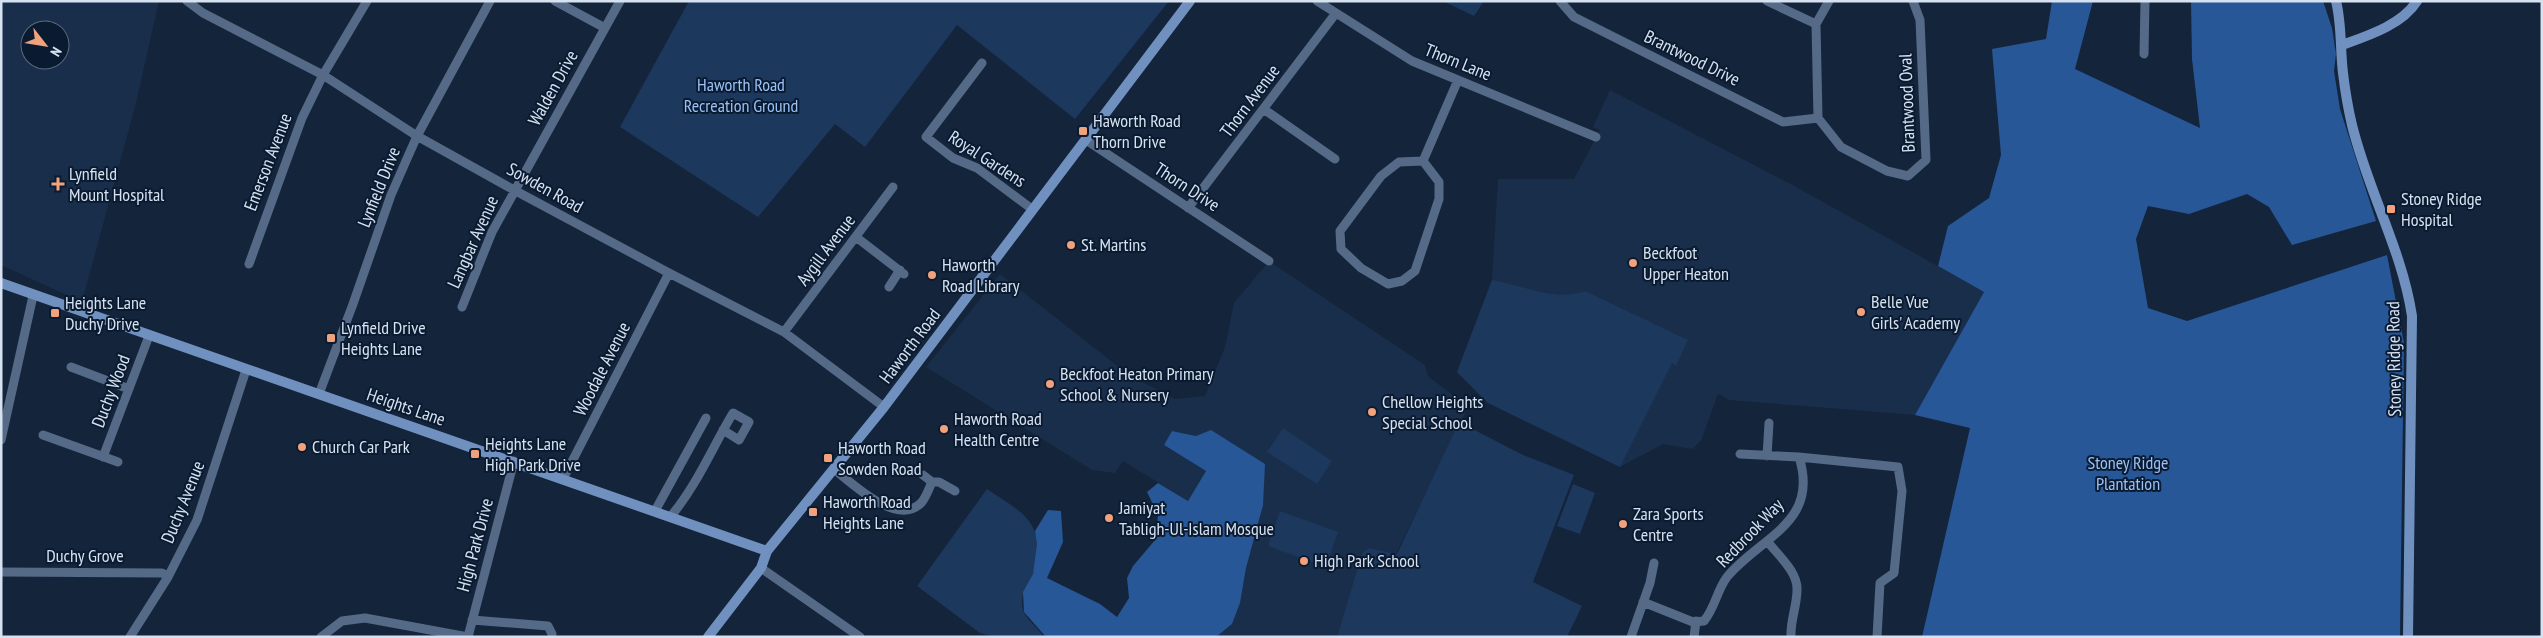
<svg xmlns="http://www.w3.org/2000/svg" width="2543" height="638" font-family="'PT Sans Narrow',sans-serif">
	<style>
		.built { fill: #192e4a; fill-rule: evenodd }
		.green { fill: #1d385d }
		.forest { fill: #275796 }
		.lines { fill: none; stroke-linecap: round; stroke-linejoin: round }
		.street { stroke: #556a86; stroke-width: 9 }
		.secondary { stroke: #7091bf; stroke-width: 10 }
		.poi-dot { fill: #f1a17b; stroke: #0a1b31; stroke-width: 2 }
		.labels { text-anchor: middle; stroke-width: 4; stroke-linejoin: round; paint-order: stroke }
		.street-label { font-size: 18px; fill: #d7e2f1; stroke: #0a1b31 }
		.park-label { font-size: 18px; fill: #9ac1f6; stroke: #0a1b31 }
		.poi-label { font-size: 18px; fill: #d7e2f1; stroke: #0a1b31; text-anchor: start }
	</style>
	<rect width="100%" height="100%" fill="#14243b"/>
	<path class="built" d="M1 1H159L136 103 82 302 1 265ZM30 30H60V60H30Z
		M1610 90 1800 189 1984 292 1915 415 1730 400 1718 394 1701 441 1692 449 1663 444 1620 467 1488 403 1457 372 1492 280 1498 179H1574L1600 130 1593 127Z
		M1269 261 1425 365 1428 376 1468 407 1396 554 1369 548 1362 553 1337 637H1216L1232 624 1240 603 1246 568 1196 436 1172 431 1164 445 1206 471 1188 501 1123 461 1115 473 1092 470 926 367 1000 274 1129 375 1175 399 1205 396 1225 347 1234 303Z"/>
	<path class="green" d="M689 1H1169L1075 119 957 25 865 147 835 124 758 217 620 127Z
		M1443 1H1484L1474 16Z
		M1492 280C1524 285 1553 302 1585 291L1688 340 1676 366 1672 363 1620 467 1488 403 1457 372Z
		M1459 422 1521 454 1574 475 1533 582 1582 606 1567 637H1337L1362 553 1369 548 1397 554Z
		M1283 428 1332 461 1317 484 1267 452Z
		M1573 484 1595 493 1580 534 1557 526Z
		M987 489C1023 513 1048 523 1033 574 1029 588 1019 591 1023 610 1026 619 1039 629 1044 637H995L980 633 917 586Z
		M1280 511 1338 532 1326 567 1268 546Z"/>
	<path class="forest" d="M2052 1H2093L2075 69 2200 128 2192 59 2191 1H2323L2332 28 2336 54 2334 71 2340 109 2376 221 2292 245 2269 207 2247 194 2189 214 2148 206 2136 239 2148 308 2187 321 2387 255 2404 343 2400 637H1922L1970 428 1915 415 1984 292 1938 266 1948 226 1989 198 2001 155 1992 49 2046 39Z
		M1211 430 1265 464 1263 505 1246 568 1240 603 1232 624 1216 637 1045 636 1024 612 1023 592 1033 574 1037 544 1035 531 1048 510 1061 511 1063 542 1047 578 1100 604 1117 617 1129 598 1127 578 1133 566 1156 539 1158 515 1147 492 1158 483 1188 501 1206 471 1164 445 1172 431 1196 436Z"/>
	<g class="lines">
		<path class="street" d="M187 1 203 13 323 75 417 136 514 190 669 273 784 332 884 407
			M555 1 605 28
			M1317 1 1412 61 1596 137
			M1560 1 1574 17 1783 122 1818 118
			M1767 1 1816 24
			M1829 1 1816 24 1818 118 1841 147 1887 171 1908 176 1926 160 1920 20 1913 1
			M2144 54 2145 1
			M982 63 926 137 953 158 977 168 1032 209
			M1265 110 1335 159
			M1086 140 1269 261
			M1423 161 1399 162 1381 176 1340 231 1341 249 1361 268 1388 284 1402 281 1415 271 1439 199V182L1423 161 1458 80
			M1188 208 1336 13
			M856 237 904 274
			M249 264 302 118 323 75 367 1
			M889 287 900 270
			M462 307 492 232 620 1
			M784 332 893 187
			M71 367 129 389
			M319 394 353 304 391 195 417 136 490 1
			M43 435 118 462
			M1 440 33 296
			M1767 456 1769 423
			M103 457 149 336
			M1799 457 1898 467 1902 491 1894 573 1880 583 1877 637
			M834 469C853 484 897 527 921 503 926 498 929 488 932 482H939L955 491
			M923 475 932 482
			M563 479 669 273
			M655 511 706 418
			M671 516C697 485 712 448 733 413L749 422 739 440 723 430
			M1767 541C1778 555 1798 572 1797 590 1797 606 1790 621 1791 637
			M761 568 860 637
			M1 572 162 573 168 577
			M1643 602 1693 622 1704 621C1715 608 1717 590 1727 577 1760 537 1820 523 1799 457L1740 454
			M472 620 548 626 552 634
			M130 637 168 577 197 520 246 370
			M321 637 342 621 365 618 468 637
			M468 637 514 461
			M1631 637 1650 583 1654 563
			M1694 637 1696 621"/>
		<path class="secondary" d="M2336 1C2342 25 2340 49 2343 73 2345 90 2348 108 2352 125 2368 191 2402 250 2412 316L2408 637
			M2342 45C2367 36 2402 25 2417 1
			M1 283 767 551
			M708 637 761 568 767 551 884 407 1190 1"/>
	</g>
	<g class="poi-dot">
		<rect x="1078" y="126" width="10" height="10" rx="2.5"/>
		<path d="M55.5 176.5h5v5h5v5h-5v5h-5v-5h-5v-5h5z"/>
		<rect x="2386" y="204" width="10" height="10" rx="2.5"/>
		<circle cx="1071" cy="245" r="5"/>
		<circle cx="1633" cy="263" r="5"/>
		<circle cx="932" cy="275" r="5"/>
		<circle cx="1861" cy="312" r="5"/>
		<rect x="50" y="308" width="10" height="10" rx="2.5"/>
		<rect x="326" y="333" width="10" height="10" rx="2.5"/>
		<circle cx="1050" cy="384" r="5"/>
		<circle cx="1372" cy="412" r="5"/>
		<circle cx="944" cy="429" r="5"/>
		<circle cx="302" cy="447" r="5"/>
		<rect x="470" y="449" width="10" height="10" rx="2.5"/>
		<rect x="823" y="453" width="10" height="10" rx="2.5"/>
		<rect x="808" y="507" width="10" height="10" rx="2.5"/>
		<circle cx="1109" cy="518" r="5"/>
		<circle cx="1623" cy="524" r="5"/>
		<circle cx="1304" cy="561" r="5"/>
	</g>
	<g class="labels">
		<g class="street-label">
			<text transform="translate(1692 58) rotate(26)" y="6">Brantwood Drive</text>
			<text transform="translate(1458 62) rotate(22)" y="6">Thorn Lane</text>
			<text transform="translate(553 88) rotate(-61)" y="6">Walden Drive</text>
			<text transform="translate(1250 101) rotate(-53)" y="6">Thorn Avenue</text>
			<text transform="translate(1907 103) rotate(-92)" y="6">Brantwood Oval</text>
			<text transform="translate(987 159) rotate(33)" y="6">Royal Gardens</text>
			<text transform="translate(268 162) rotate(-69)" y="6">Emerson Avenue</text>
			<text transform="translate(379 187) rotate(-68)" y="6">Lynfield Drive</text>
			<text transform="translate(1187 187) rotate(33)" y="6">Thorn Drive</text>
			<text transform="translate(545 188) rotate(29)" y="6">Sowden Road</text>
			<text transform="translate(473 242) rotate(-66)" y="6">Langbar Avenue</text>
			<text transform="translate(826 250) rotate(-53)" y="6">Aygill Avenue</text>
			<text transform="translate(910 346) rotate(-53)" y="6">Haworth Road</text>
			<text transform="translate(2394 359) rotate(-91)" y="6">Stoney Ridge Road</text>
			<text transform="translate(602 369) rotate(-63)" y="6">Woodale Avenue</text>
			<text transform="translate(111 391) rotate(-69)" y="6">Duchy Wood</text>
			<text transform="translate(406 407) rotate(19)" y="6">Heights Lane</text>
			<text transform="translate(183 502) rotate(-68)" y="6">Duchy Avenue</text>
			<text transform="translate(1750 533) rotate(-46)" y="6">Redbrook Way</text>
			<text transform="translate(475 545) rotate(-75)" y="6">High Park Drive</text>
			<text x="85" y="562">Duchy Grove</text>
		</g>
		<g class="park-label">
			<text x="741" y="91">Haworth Road<tspan x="741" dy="21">Recreation Ground</tspan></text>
			<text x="2128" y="469">Stoney Ridge<tspan x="2128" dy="21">Plantation</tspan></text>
		</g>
		<g class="poi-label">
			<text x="1093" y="127">Haworth Road<tspan x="1093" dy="21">Thorn Drive</tspan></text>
			<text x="69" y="180">Lynfield<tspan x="69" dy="21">Mount Hospital</tspan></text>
			<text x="2401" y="205">Stoney Ridge<tspan x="2401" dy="21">Hospital</tspan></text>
			<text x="1081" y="251">St. Martins</text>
			<text x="1643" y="259">Beckfoot<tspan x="1643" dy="21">Upper Heaton</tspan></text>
			<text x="942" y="271">Haworth<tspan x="942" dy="21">Road Library</tspan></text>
			<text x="1871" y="308">Belle Vue<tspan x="1871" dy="21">Girls' Academy</tspan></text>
			<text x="65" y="309">Heights Lane<tspan x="65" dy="21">Duchy Drive</tspan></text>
			<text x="341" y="334">Lynfield Drive<tspan x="341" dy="21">Heights Lane</tspan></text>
			<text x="1060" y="380">Beckfoot Heaton Primary<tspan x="1060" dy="21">School &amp; Nursery</tspan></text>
			<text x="1382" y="408">Chellow Heights<tspan x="1382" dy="21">Special School</tspan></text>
			<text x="954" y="425">Haworth Road<tspan x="954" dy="21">Health Centre</tspan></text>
			<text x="485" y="450">Heights Lane<tspan x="485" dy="21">High Park Drive</tspan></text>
			<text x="312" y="453">Church Car Park</text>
			<text x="838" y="454">Haworth Road<tspan x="838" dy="21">Sowden Road</tspan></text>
			<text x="823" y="508">Haworth Road<tspan x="823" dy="21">Heights Lane</tspan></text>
			<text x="1119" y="514">Jamiyat<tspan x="1119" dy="21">Tabligh-Ul-Islam Mosque</tspan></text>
			<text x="1633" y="520">Zara Sports<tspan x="1633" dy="21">Centre</tspan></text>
			<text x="1314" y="567">High Park School</text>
		</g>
	</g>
	<rect width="2543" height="638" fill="none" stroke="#d7e2f1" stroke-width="5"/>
	<g transform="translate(45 45) rotate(121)"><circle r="24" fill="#0a1b31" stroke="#5c6b7e"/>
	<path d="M0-4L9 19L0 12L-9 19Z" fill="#f1a17b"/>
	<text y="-8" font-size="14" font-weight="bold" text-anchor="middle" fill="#d7e2f1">N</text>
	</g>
</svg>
